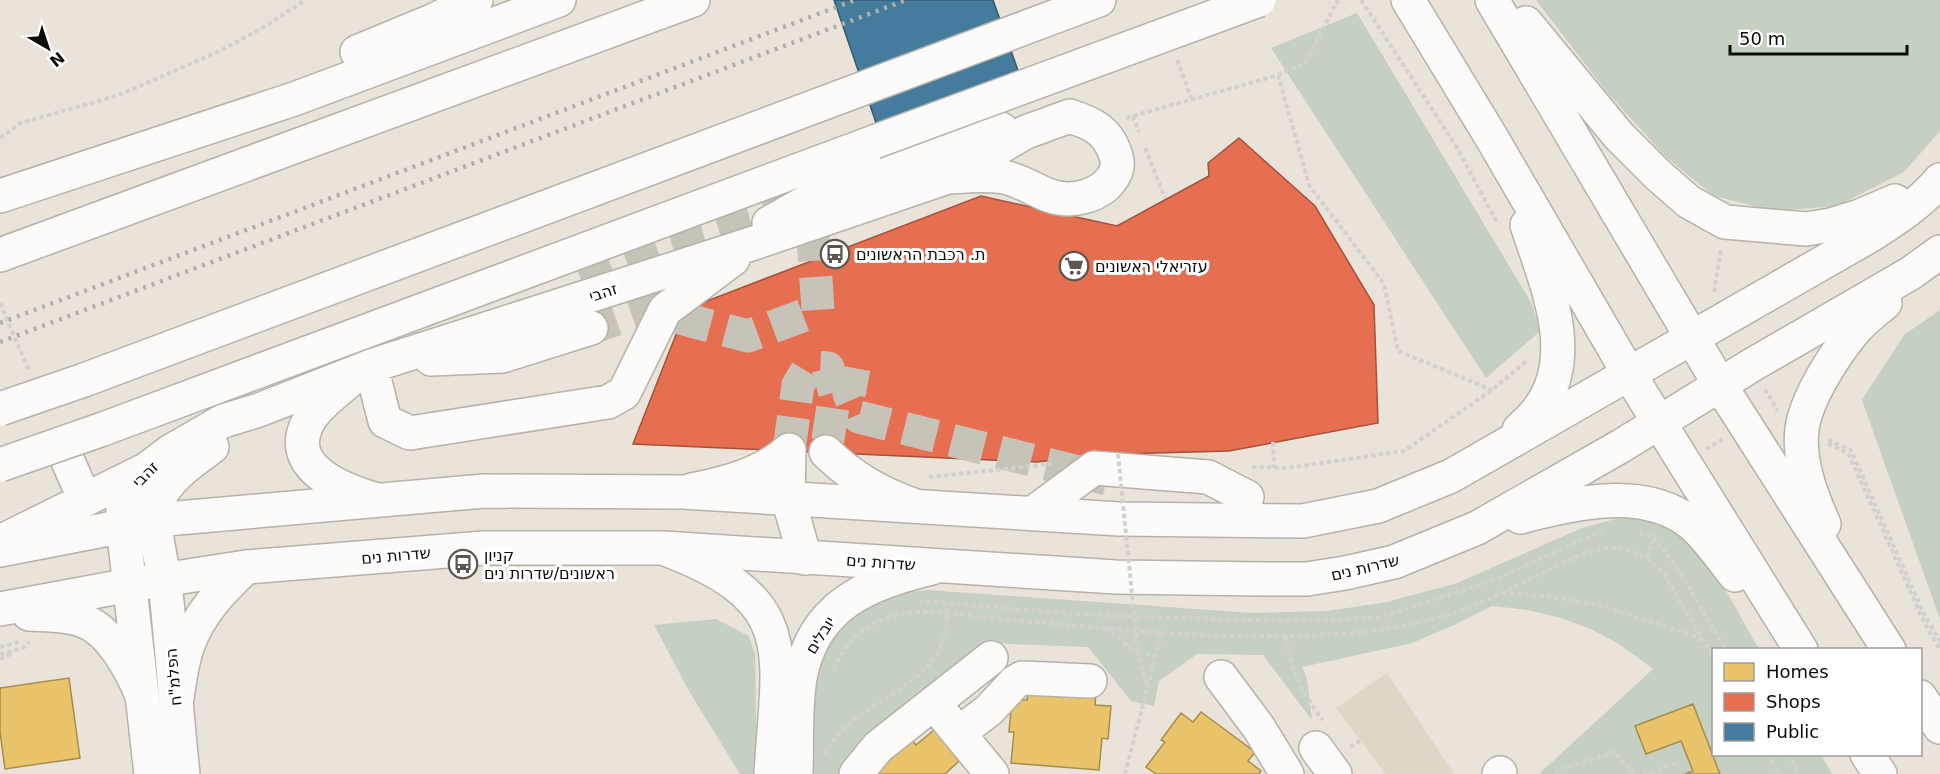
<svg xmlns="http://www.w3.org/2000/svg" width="1940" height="774" font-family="'DejaVu Sans',Heebo,sans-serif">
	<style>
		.education { fill: #ddd7c7 }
		.green { fill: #c5cfc2 }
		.homes { fill: #e9c46a; stroke: #a78c4c; stroke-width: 1.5 }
		.shops { fill: #e76f51; stroke: #a6513a; stroke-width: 1.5 }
		.public { fill: #457b9d; stroke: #345970; stroke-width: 1.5 }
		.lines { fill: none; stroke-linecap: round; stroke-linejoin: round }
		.minor-tunnel { stroke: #c8c3b9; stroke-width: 33; stroke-dasharray: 33 16; stroke-linecap: butt }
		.minor-casing { stroke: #b6b2aa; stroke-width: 36 }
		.major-casing { stroke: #b6b2aa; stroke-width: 36 }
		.highway-casing { stroke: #b6b2aa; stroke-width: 36 }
		.path { stroke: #d3d1cf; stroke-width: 4; stroke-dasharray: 4.5 3; stroke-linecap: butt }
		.minor { stroke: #fcfbf9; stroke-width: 33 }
		.major { stroke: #fcfbf9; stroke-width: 33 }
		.highway { stroke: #fcfbf9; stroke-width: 33 }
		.rail { stroke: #b1afad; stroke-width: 4.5; stroke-dasharray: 3 6; stroke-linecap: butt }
		.major-bridge-casing { stroke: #b6b2aa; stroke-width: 36; stroke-linecap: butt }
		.highway-bridge-casing { stroke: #b6b2aa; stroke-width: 36; stroke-linecap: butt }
		.path-bridge { stroke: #d3d1cf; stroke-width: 4; stroke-dasharray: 4.5 3; stroke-linecap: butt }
		.major-bridge { stroke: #fcfbf9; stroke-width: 33 }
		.highway-bridge { stroke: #fcfbf9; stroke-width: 33 }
		.labels { text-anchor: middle; stroke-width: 6; stroke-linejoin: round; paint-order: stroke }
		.poi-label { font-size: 16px; fill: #0e0b06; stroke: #fff; text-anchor: start }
		.street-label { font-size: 16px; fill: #0e0b06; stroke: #fff }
	</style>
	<rect width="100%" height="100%" fill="#e9e3d9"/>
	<path class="education" d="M1387 673 1454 774H1386L1336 708Z"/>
	<path class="green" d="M1536 0H1940V131L1904 172 1837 206 1775 211 1714 196 1666 157 1606 91Z
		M1357 13 1532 304 1540 331 1486 378 1271 48Z
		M1940 310V619L1862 400 1904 335Z
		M1623 517C1695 516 1728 596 1759 649L1714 650V754L1821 755 1832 774H1539L1653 669 1619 644 1591 629 1561 618 1528 610 1492 606 1456 624 1412 643 1302 667 1307 679 1312 720 1263 655 1197 654 1159 681 1154 706 1131 701 1088 647 982 643 873 735 844 774H807L813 686 825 646 849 617 895 593 927 590 1253 613 1328 611 1387 602 1457 583 1582 528Z
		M716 619 749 636 755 654 757 774H740L689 691 654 625Z"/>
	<path class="homes" d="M69 678 80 758 5 769 0 732V688Z
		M1029 687 1096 693 1095 705 1111 706 1108 739 1102 738 1099 770 1011 763 1014 732H1009L1012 699 1027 700Z
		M1693 704 1720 774H1685L1693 771 1681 741 1646 754 1635 726Z
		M1201 712 1255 752 1248 761 1261 771 1259 774H1156L1146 767 1165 742 1161 740 1181 713 1193 722Z
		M934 730 959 761 945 774H869L909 736 916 745Z"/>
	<path class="shops" d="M1239 138 1315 206 1374 305 1378 423 1229 451 1118 454 1036 462 633 444 686 309 981 196 1117 226 1209 176 1208 163Z"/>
	<path class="public" d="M834 0H993L1027 96 884 146Z"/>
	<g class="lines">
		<path class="minor-tunnel" d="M580 277 665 241 775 209 813 237 818 310 748 336 646 309 591 328
			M854 368 849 394 859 417 1107 479
			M789 450 798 385 809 367 828 368 835 393 826 452"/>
		<g class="minor-casing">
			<path id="minor" d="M769 223 808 201 1001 129
				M431 359 502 356 591 328
				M371 366 385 421 410 433 608 402 624 393 665 310 733 259
				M349 381C334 394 312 409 305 429 290 470 344 490 374 499
				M789 450 788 498 805 558
				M64 452 85 500
				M826 452C851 477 881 494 913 505
				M692 490C726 483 763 474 789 450
				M1033 513 1094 468 1208 477 1247 497
				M0 542 143 471
				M668 550C801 601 778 652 771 774
				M1221 677 1259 728 1287 774
				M946 718 992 774
				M959 733 989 710 1015 682 1022 678 1090 681
				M1316 748 1335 774
				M151 774 123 526V508L133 483 147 469 171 451 223 421 259 410 371 366 754 243 948 177 1026 132 1070 116C1087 122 1102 127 1111 144 1118 158 1121 168 1110 181 1104 189 1096 193 1087 196 1049 207 1036 184 1004 177 985 174 967 176 948 177
				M183 774C176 710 172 646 165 583 162 560 150 523 158 501 167 478 193 461 212 447
				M796 774C797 743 795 708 800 678 813 605 868 583 932 568
				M856 774 878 747 991 658
				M1499 774 1500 773"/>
		</g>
		<g class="major-casing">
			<path id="major" d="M1408 0 1493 140 1629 374 1801 650
				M1492 0 1720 385 1889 650
				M1526 23 1619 136 1658 175 1689 202 1725 222 1806 229 1831 225 1860 216 1895 201
				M357 52 432 21 476 0
				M0 196 294 99 559 0
				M103 429 874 142
				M1519 430C1525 424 1533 417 1538 410 1580 356 1545 281 1527 225
				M1520 517C1573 503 1646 485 1693 525 1709 539 1722 559 1735 575
				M1824 524C1811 496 1798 460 1802 429 1806 399 1834 355 1854 331 1862 321 1874 312 1885 303
				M0 550 155 520 484 491 683 492 1119 519 1303 521 1378 506 1451 476 1871 235C1896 219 1921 203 1940 180
				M0 609 130 585 246 567 484 548H663L1116 577 1263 579H1307L1345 573 1394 562 1477 528 1621 446 1752 365 1911 273 1940 252
				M29 614C46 615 67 614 84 621 111 631 132 671 142 696
				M1920 697 1940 727
				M176 705C179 685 181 664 188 645 199 613 222 590 246 567
				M1867 754 1880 774"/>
		</g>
		<g class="highway-casing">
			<path id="highway" d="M0 255 693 0
				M84 380 1099 0"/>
		</g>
		<path class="path" d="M1361 0 1456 146 1498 224
			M1177 60 1192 100
			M1278 75 1309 185 1384 284 1398 351 1492 390
			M1133 116 1139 132
			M1126 118 1278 75 1305 63 1338 0
			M0 138 21 123 119 95 220 51 269 24 305 0
			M1145 148 1165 198
			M1714 292 1721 249
			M0 303 29 371
			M1765 389 1778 411
			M1828 440 1851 450 1923 612 1940 641
			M1273 442 1274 468
			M1828 444 1848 453 1924 622 1940 650
			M1706 449 1723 439
			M1252 467 1288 468 1404 451 1492 390 1528 360
			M929 477 1052 464
			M1639 533 1654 537 1681 574 1726 650
			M1647 558 1654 537
			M1502 593 1545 596 1599 605 1692 635 1703 642
			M919 601 1088 615 1281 621 1378 618 1492 581 1602 531
			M1106 628 1138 654 1147 686
			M1286 636C1289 666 1304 697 1323 720
			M0 647 22 641
			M0 654 23 648 29 642
			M1138 654 1156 656
			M0 659 13 653
			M834 669C845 644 861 627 887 618 925 605 970 617 1009 620 1099 627 1190 638 1280 636 1349 635 1416 630 1480 603 1505 592 1529 579 1553 568 1571 559 1589 550 1608 548 1631 546 1648 558 1664 574L1714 659
			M1350 747 1361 740
			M825 754C853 694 957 690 946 604
			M1768 754 1779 774
			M1788 754 1799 774
			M1125 774 1162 632
			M1555 774 1561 769 1615 752 1633 774
			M1643 774 1681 762"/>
		<use href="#minor" class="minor"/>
		<use href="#major" class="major"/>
		<use href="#highway" class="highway"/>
		<path class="rail" d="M0 323 855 0
			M0 342 906 0"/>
		<g class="major-bridge-casing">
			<path id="major-bridge" d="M874 142 1259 0
				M0 465 103 429"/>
		</g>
		<g class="highway-bridge-casing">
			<path id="highway-bridge" d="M0 409 84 380"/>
		</g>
		<path class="path-bridge" d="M1118 454 1138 654"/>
		<use href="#major-bridge" class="major-bridge"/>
		<use href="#highway-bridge" class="highway-bridge"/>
	</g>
	<defs>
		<g id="bus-ring" transform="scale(1.5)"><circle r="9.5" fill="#fff" stroke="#5b5750" stroke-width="1.5"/><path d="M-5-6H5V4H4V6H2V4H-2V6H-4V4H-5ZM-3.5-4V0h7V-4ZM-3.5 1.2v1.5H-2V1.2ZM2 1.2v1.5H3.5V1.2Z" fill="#5b5750"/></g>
		<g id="supermarket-ring" transform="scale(1.5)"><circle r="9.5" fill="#fff" stroke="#5b5750" stroke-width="1.5"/><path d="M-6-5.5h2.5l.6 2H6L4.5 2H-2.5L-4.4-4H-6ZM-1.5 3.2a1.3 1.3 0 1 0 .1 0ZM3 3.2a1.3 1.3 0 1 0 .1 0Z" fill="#5b5750"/></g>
	</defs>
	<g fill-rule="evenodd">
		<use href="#bus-ring" x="835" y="254"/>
		<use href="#supermarket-ring" x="1074" y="266"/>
		<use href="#bus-ring" x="463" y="564"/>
	</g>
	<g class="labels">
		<g class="poi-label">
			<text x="856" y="260">ת. רכבת הראשונים</text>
			<text x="1095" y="272">עזריאלי ראשונים</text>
			<text x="484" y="561">קניון<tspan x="484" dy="18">ראשונים/שדרות נים</tspan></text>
		</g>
		<g class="street-label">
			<text transform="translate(603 292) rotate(-18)" y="6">זהבי</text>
			<text transform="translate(145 474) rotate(-45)" y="6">זהבי</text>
			<text transform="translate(396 555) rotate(-5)" y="6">שדרות נים</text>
			<text transform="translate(881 562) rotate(4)" y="6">שדרות נים</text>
			<text transform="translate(1365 567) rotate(-13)" y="6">שדרות נים</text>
			<text transform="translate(820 635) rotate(-58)" y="6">יובלים</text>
			<text transform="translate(173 677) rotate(-95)" y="6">הפלמ"ח</text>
		</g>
	</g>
	<rect x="1712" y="648" width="210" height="108" fill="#ffffff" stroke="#9f9d9b" stroke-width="1.5"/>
	<rect x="1724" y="663" width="30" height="18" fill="#e9c46a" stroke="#9f9d9b" stroke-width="1.5"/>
	<text x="1766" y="678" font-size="18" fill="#0e0b06">Homes</text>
	<rect x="1724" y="693" width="30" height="18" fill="#e76f51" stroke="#9f9d9b" stroke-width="1.5"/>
	<text x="1766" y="708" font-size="18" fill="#0e0b06">Shops</text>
	<rect x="1724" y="723" width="30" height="18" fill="#457b9d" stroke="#9f9d9b" stroke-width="1.5"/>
	<text x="1766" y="738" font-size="18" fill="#0e0b06">Public</text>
	<g transform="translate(48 48) rotate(141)" stroke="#ffffff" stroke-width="4.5" paint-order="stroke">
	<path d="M0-4.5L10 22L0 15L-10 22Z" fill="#0e0b06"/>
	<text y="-9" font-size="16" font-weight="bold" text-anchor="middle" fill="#0e0b06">N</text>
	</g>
	<path d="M1730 45v9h177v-9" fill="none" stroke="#0e0b06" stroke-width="3"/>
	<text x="1739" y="45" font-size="18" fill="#0e0b06" stroke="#ffffff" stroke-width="4.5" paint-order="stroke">50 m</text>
</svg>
